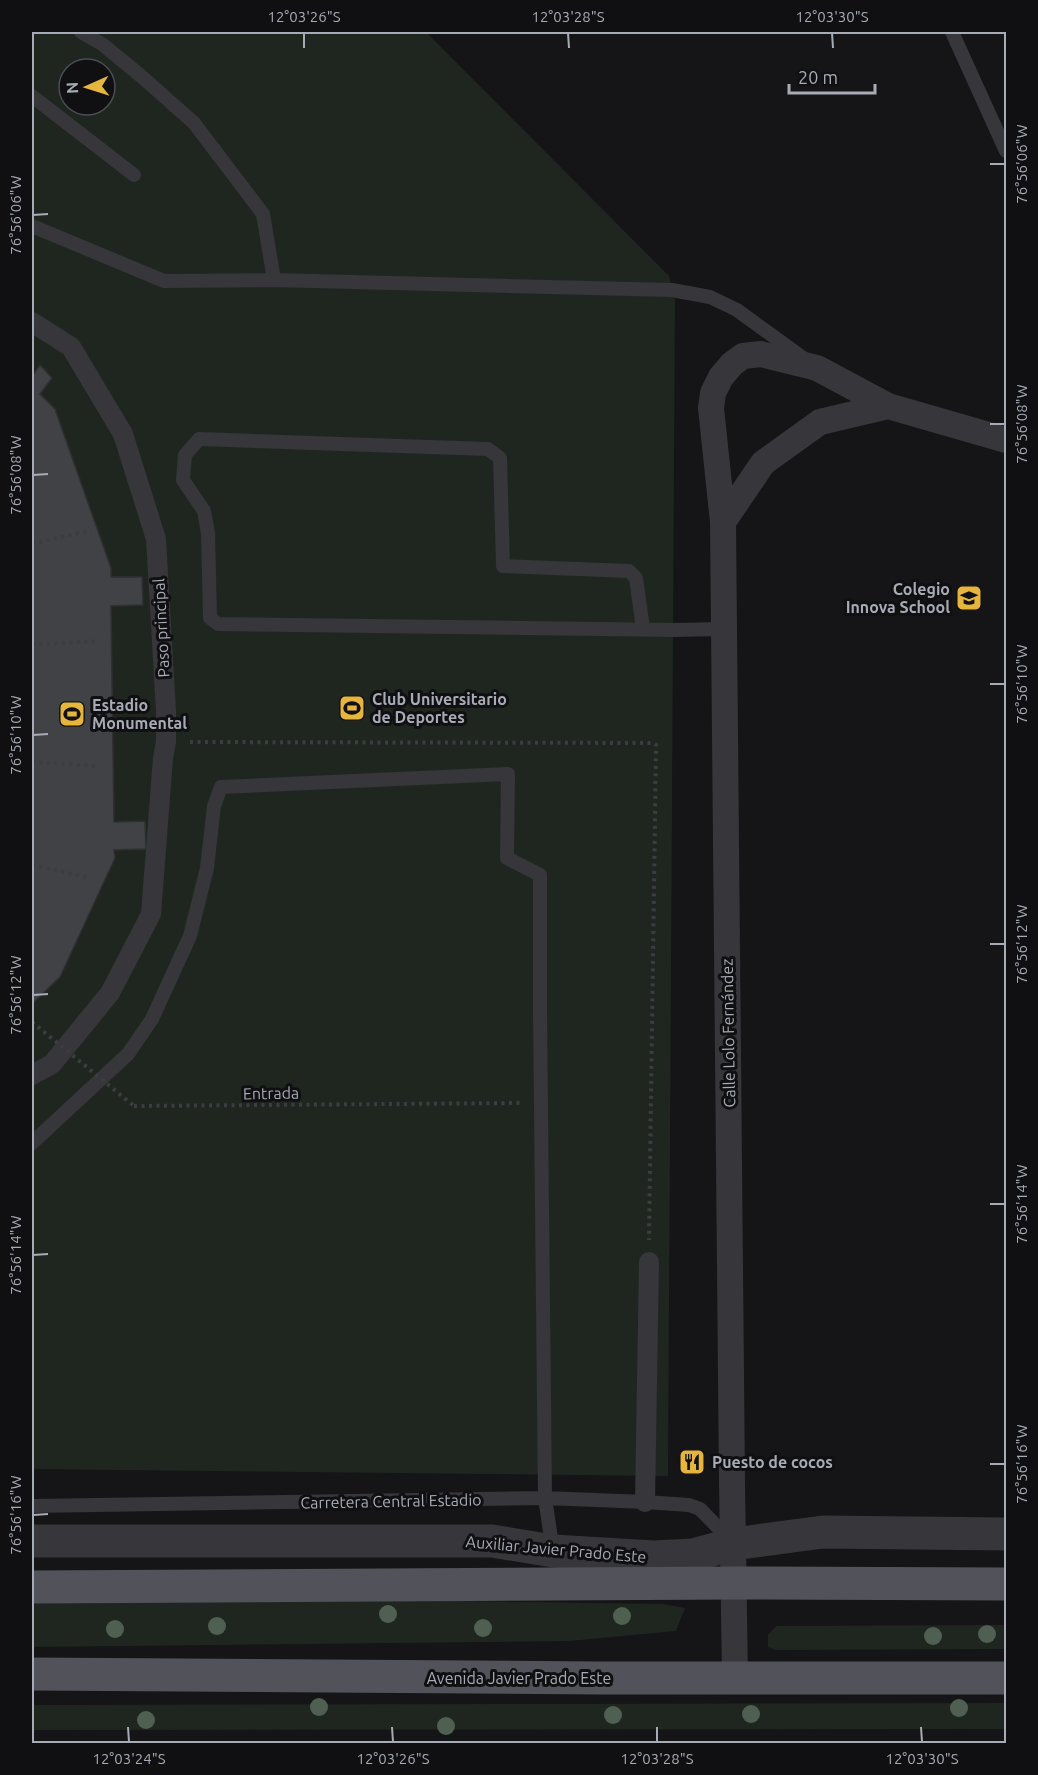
<svg xmlns="http://www.w3.org/2000/svg" width="1038" height="1775" font-family="Ubuntu,sans-serif">
	<style>
		.green { fill: #1f2620; fill-rule: evenodd }
		.building { fill: #414246; stroke: #2f2f32; stroke-width: 1.5 }
		.lines { fill: none; stroke-linecap: round; stroke-linejoin: round }
		.path { stroke: #3c3d42; stroke-width: 4; stroke-dasharray: 3 4.5; stroke-linecap: butt }
		.service { stroke: #36363b; stroke-width: 14 }
		.pedestrian { stroke: #36363b; stroke-width: 20 }
		.minor { stroke: #36363b; stroke-width: 26 }
		.tertiary { stroke: #36363b; stroke-width: 33 }
		.primary { stroke: #52535a; stroke-width: 33 }
		.path-bridge { stroke: #3c3d42; stroke-width: 4; stroke-dasharray: 3 4.5; stroke-linecap: butt }
		.tree { fill: #4f6052 }
		.ticks { fill: none; stroke: #a7abb5; stroke-width: 2 }
		.labels { text-anchor: middle; stroke-width: 6; stroke-linejoin: round; paint-order: stroke }
		.poi-label { font-size: 16px; font-weight: bold; fill: #a7abb5; stroke: #100f11; text-anchor: start }
		.street-label { font-size: 16px; fill: #a7abb5; stroke: #100f11 }
		.neatline { fill: none; stroke: #a7abb5; stroke-width: 2 }
		.ticks-label { font-size: 15px; text-anchor: middle; fill: #a7abb5 }
	</style>
	<rect width="100%" height="100%" fill="#151416"/>
	<path class="green" d="M32 32H426L669 276 675 300 668 1476 32 1469ZM69 69H105V105H69Z
		M253 1598 663 1604 685 1608 676 1631 570 1641 32 1647V1600Z
		M1006 1625V1649L775 1650 768 1647V1635L776 1626Z
		M1006 1703V1729L32 1730V1705Z"/>
	<path class="building" d="M40 365 52 378 40 394 55 409 111 568V577H142L143 605 111 606 114 822 145 821 146 849 114 850 115 858 60 977 32 1004V376Z"/>
	<g class="lines">
		<path class="path" d="M32 544 91 530
			M32 645 97 641
			M190 742 653 743 656 745 649 1240
			M32 762 96 766
			M32 865 87 877
			M134 1106 520 1103"/>
		<path class="service" d="M81 32 102 44 141 76 194 123 263 214 274 280
			M952 32 1006 151
			M32 96 134 175
			M32 226 164 281 274 280 672 290 710 297 737 310 803 358
			M643 629 636 578 629 571 503 566 500 458 488 449 199 439 185 455 183 480 204 511 208 533 210 618 218 624 673 630 725 629
			M32 1143 128 1054 152 1019 190 936 207 868 214 806 221 787 508 774 507 858 540 875V1012L545 1498 553 1551
			M32 1506 545 1498 645 1502 689 1505 700 1509 733 1543"/>
		<path class="pedestrian" d="M32 322 71 347 123 434 156 539 166 711V742L163 758 151 914 110 993 52 1064 32 1075
			M645 1502 649 1262"/>
		<path class="minor" d="M723 522 763 463 820 422 888 406
			M735 1678 732 1482 723 522 711 408 713 393 721 377 732 364 743 356 761 354 817 368 888 406 1006 440"/>
		<path class="tertiary" d="M32 1541H492L553 1551 654 1557 693 1555 734 1544 823 1532 1006 1534"/>
		<path class="primary" d="M32 1587 735 1583 1006 1584
			M32 1674 599 1678H1006"/>
		<path class="path-bridge" d="M32 1022 134 1106"/>
	</g>
	<g class="tree">
		<circle cx="388" cy="1614" r="9"/>
		<circle cx="622" cy="1616" r="9"/>
		<circle cx="217" cy="1626" r="9"/>
		<circle cx="483" cy="1628" r="9"/>
		<circle cx="115" cy="1629" r="9"/>
		<circle cx="987" cy="1634" r="9"/>
		<circle cx="933" cy="1636" r="9"/>
		<circle cx="319" cy="1707" r="9"/>
		<circle cx="959" cy="1708" r="9"/>
		<circle cx="751" cy="1714" r="9"/>
		<circle cx="613" cy="1715" r="9"/>
		<circle cx="146" cy="1720" r="9"/>
		<circle cx="446" cy="1726" r="9"/>
	</g>
	<path class="ticks" d="M304 33V48M568 33 569 48M832 33 833 48M990 164H1005M33 215 48 214M990 424H1005M33 475 48 474M990 684H1005M33 735 48 734M990 944H1005M33 995 48 994M990 1204H1005M33 1255 48 1254M990 1464H1005M33 1515 48 1514M128 1727 129 1742M392 1727 393 1742M657 1727V1742M921 1727 922 1742"/>
	<defs>
		<g id="school-square" transform="scale(1.35)"><rect x="-9" y="-9" width="18" height="18" rx="4" fill="#e6b53d" stroke="#100f11"/><path d="M0-5L7-2L0 1L-7-2ZM-4 1L0 2.5L4 1V4Q0 6-4 4Z" fill="#111"/></g>
		<g id="stadium-square" transform="scale(1.35)"><rect x="-9" y="-9" width="18" height="18" rx="4" fill="#e6b53d" stroke="#100f11"/><path d="M0-5a6.5 5 0 1 0 0 10a6.5 5 0 1 0 0-10ZM-3.5-1.8h7v3.6h-7Z" fill="#111"/></g>
		<g id="restaurant-square" transform="scale(1.35)"><rect x="-9" y="-9" width="18" height="18" rx="4" fill="#e6b53d" stroke="#100f11"/><path d="M-5-6h1v4h1v-4h1v4h1v-4h1v5L-1.5 .5V6h-2V.5L-5-1ZM5-6V6H3V1.5H1.5Q1.5-4 5-6Z" fill="#111"/></g>
	</defs>
	<g fill-rule="evenodd">
		<use href="#school-square" x="969" y="598"/>
		<use href="#stadium-square" x="352" y="708"/>
		<use href="#stadium-square" x="72" y="714"/>
		<use href="#restaurant-square" x="692" y="1462"/>
	</g>
	<g class="labels">
		<g class="poi-label">
			<text x="950" y="595" text-anchor="end">Colegio<tspan x="950" dy="18">Innova School</tspan></text>
			<text x="372" y="705">Club Universitario<tspan x="372" dy="18">de Deportes</tspan></text>
			<text x="92" y="711">Estadio<tspan x="92" dy="18">Monumental</tspan></text>
			<text x="712" y="1468">Puesto de cocos</text>
		</g>
		<g class="street-label">
			<text transform="translate(161 628) rotate(-93)" y="6">Paso principal</text>
			<text transform="translate(728 1033) rotate(-91)" y="6">Calle Lolo Fernández</text>
			<text transform="translate(271 1093) rotate(-1)" y="6">Entrada</text>
			<text transform="translate(391 1501) rotate(-1)" y="6">Carretera Central Estadio</text>
			<text transform="translate(556 1549) rotate(5)" y="6">Auxiliar Javier Prado Este</text>
			<text x="519" y="1684">Avenida Javier Prado Este</text>
		</g>
	</g>
	<rect width="1038" height="1775" fill="none" stroke="#100f11" stroke-width="66"/>
	<g transform="translate(87 87) rotate(267)"><circle r="28" fill="#100f11" stroke="#4c4d53" stroke-width="1.5"/>
	<path d="M0-4.5L10 22L0 15L-10 22Z" fill="#e6b53d"/>
	<text y="-9" font-size="16" font-weight="bold" text-anchor="middle" fill="#a7abb5">N</text>
	</g>
	<path d="M789 84v9h86v-9" fill="none" stroke="#a7abb5" stroke-width="3"/>
	<text x="798" y="84" font-size="18" fill="#a7abb5" stroke="#100f11" stroke-width="4.5" paint-order="stroke">20 m</text>
	<rect x="33" y="33" width="972" height="1709" class="neatline"/>
	<g class="ticks-label">
		<text x="304" y="22">12°03'26"S</text>
		<text x="568" y="22">12°03'28"S</text>
		<text x="832" y="22">12°03'30"S</text>
		<text transform="translate(1022 164) rotate(-90)" y="5">76°56'06"W</text>
		<text transform="translate(16 215) rotate(-90)" y="5">76°56'06"W</text>
		<text transform="translate(1022 424) rotate(-90)" y="5">76°56'08"W</text>
		<text transform="translate(16 475) rotate(-90)" y="5">76°56'08"W</text>
		<text transform="translate(1022 684) rotate(-90)" y="5">76°56'10"W</text>
		<text transform="translate(16 735) rotate(-90)" y="5">76°56'10"W</text>
		<text transform="translate(1022 944) rotate(-90)" y="5">76°56'12"W</text>
		<text transform="translate(16 995) rotate(-90)" y="5">76°56'12"W</text>
		<text transform="translate(1022 1204) rotate(-90)" y="5">76°56'14"W</text>
		<text transform="translate(16 1255) rotate(-90)" y="5">76°56'14"W</text>
		<text transform="translate(1022 1464) rotate(-90)" y="5">76°56'16"W</text>
		<text transform="translate(16 1515) rotate(-90)" y="5">76°56'16"W</text>
		<text x="129" y="1764">12°03'24"S</text>
		<text x="393" y="1764">12°03'26"S</text>
		<text x="657" y="1764">12°03'28"S</text>
		<text x="922" y="1764">12°03'30"S</text>
	</g>
</svg>
